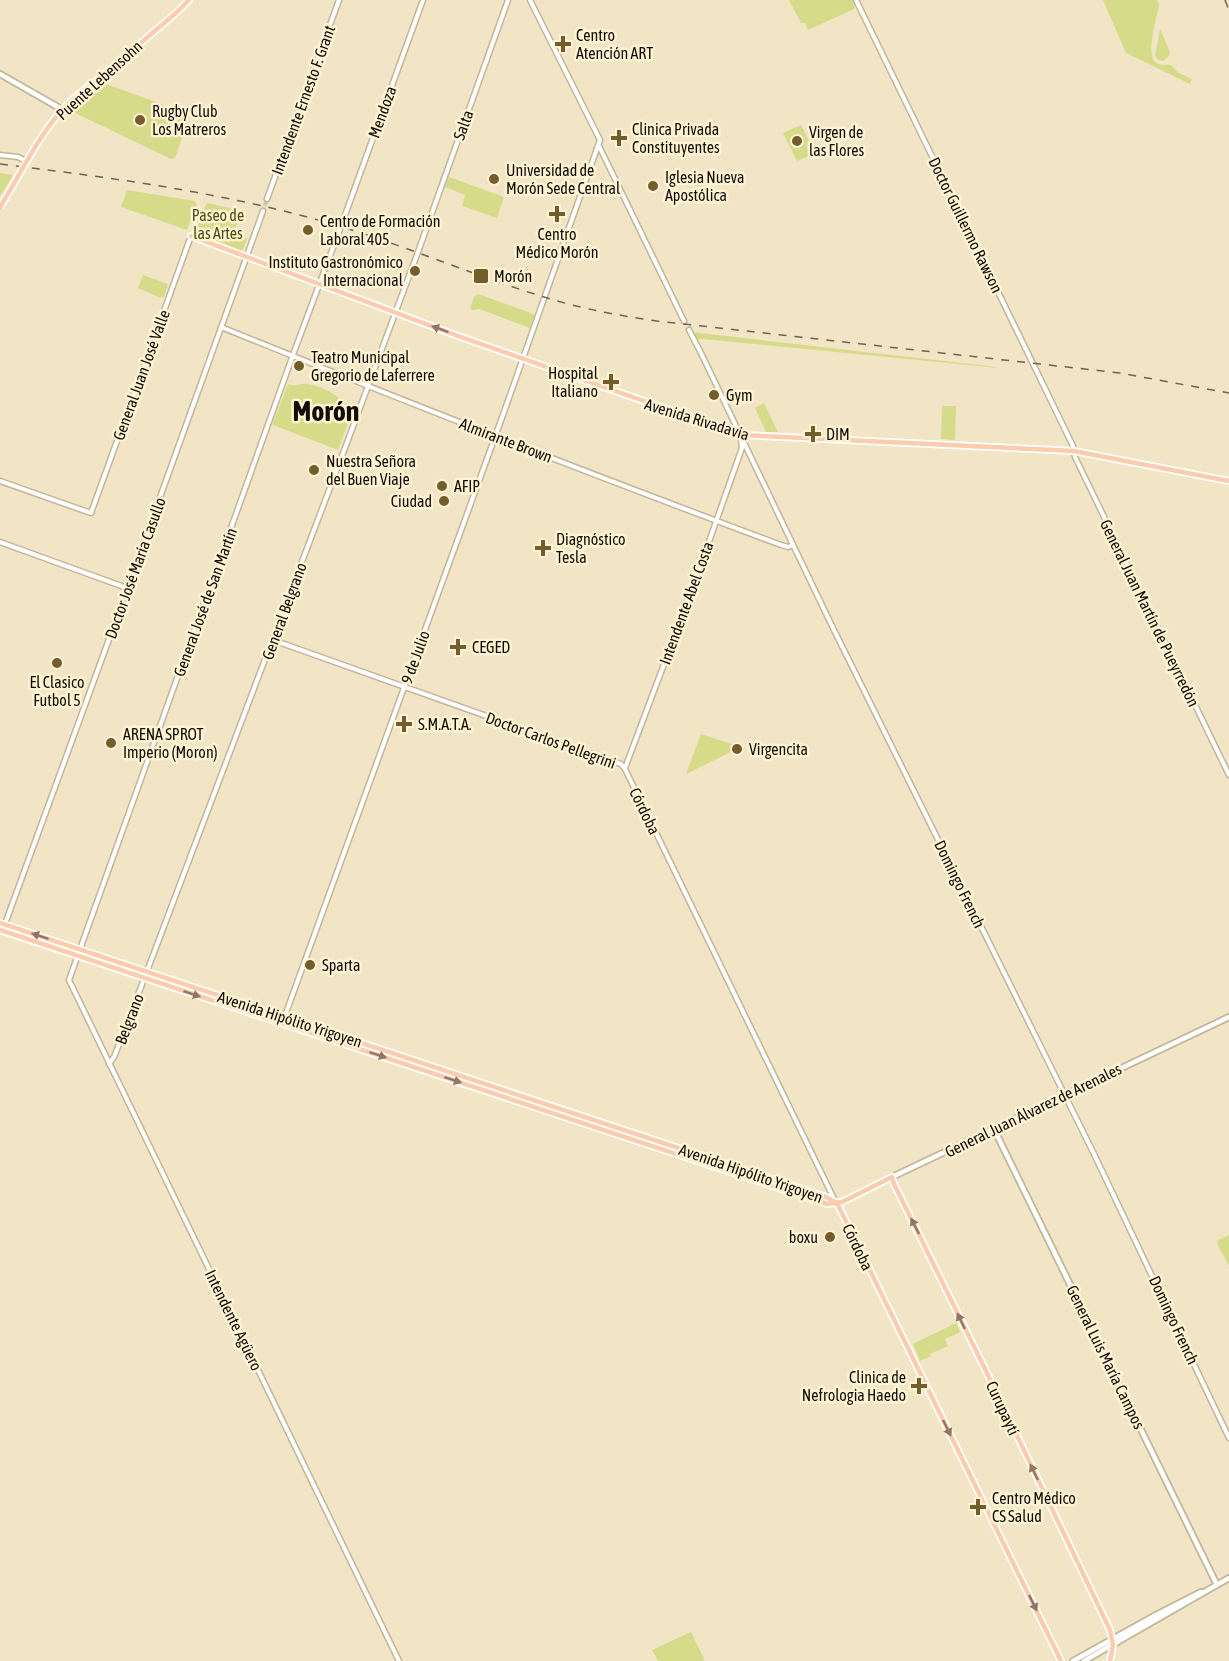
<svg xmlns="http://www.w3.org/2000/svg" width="1229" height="1661" font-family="'Asap Condensed',sans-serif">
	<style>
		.green { fill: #d6db89 }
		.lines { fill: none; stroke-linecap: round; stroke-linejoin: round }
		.tertiary-tunnel { stroke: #cfc5a9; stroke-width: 4; stroke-dasharray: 4 2; stroke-linecap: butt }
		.tertiary-casing { stroke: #c2b698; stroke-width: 7 }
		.secondary-casing { stroke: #c2b698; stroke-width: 8 }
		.primary-casing { stroke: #fff; stroke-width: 8 }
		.tertiary { stroke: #fff; stroke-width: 4 }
		.secondary { stroke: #fff; stroke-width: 4.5 }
		.primary { stroke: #fbccae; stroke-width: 4.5 }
		.rail { stroke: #6c6553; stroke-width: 1.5; stroke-dasharray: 8 8; stroke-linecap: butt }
		.primary-bridge-casing { stroke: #fff; stroke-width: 8; stroke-linecap: butt }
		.primary-bridge { stroke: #fbccae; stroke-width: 4.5 }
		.oneway { fill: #927662 }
		.poi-dot { fill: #745d2d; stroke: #fff3d3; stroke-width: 2 }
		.labels { text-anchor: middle; stroke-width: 5; stroke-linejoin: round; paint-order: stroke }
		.poi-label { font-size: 16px; fill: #110d04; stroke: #fff3d3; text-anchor: start }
		.street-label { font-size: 16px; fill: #110d04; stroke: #fff3d3 }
		.park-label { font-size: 16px; fill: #4d4f11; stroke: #fff3d3 }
		.town-label { font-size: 28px; font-weight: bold; fill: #110d04; stroke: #fff3d3 }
	</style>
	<rect width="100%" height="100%" fill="#f1e5c6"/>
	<path class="green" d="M789 0H853L855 5 854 9 808 30 805 23H801Z
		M1103 0H1157L1159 5C1157 17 1145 55 1156 63 1161 66 1166 64 1171 65L1179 73 1192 79 1190 84 1126 53Z
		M1160 29 1170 52 1169 56 1163 61 1158 60 1155 56Z
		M106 84 189 114V118L175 158 171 159 73 112 72 109 103 85Z
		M801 125 815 153 797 161 783 133Z
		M0 173 13 175 0 196Z
		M449 177 504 197 497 218 462 206 465 195 445 187Z
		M127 190 195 201 197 205 187 230 121 207Z
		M208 203 242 211 233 234 247 239 242 252 195 234 206 204Z
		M143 275 168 284 164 297 161 298 138 288Z
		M478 294 534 314 535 318 532 320 530 328 479 309 472 310 470 308 474 297Z
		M691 332 988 366 999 368 703 339 696 340Z
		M288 384C295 387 300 383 307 384 315 385 329 390 335 395 343 399 343 408 352 412L338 450 273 425V423Z
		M764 403 778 432H766L755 408Z
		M942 406H956L955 440 941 439Z
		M701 734 741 747 686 774Z
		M1229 1235V1264L1228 1265 1217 1243 1218 1240Z
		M956 1323 960 1332 945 1339 948 1346 930 1354 931 1356 920 1361 913 1344Z
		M691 1632 705 1661H658L652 1650Z"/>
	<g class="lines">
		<path class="tertiary-tunnel" d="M263 211 267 199"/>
		<g class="tertiary-casing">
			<path id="tertiary" d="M856 0 1073 446 1075 457 1092 492 1229 775
				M599 146 684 321
				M0 155 18 157 26 161
				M267 199 339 0
				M221 327C406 402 593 475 781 545L788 547 793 545
				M689 330 700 351 832 626 1094 1154 1229 1438
				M0 481 91 513 191 236
				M0 542 127 588
				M273 640 621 764 625 769 836 1203
				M625 768 693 587 742 448 741 439
				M5 924 104 653 263 211
				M282 1024 504 412 600 140 530 0
				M109 1064 114 1057 127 1024 342 456 418 252 508 0
				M399 1661 69 980 294 352 340 229 423 0"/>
		</g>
		<g class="secondary-casing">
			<path id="secondary" d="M0 74 63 110 62 112
				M994 1129 1217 1585
				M892 1177 1229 1017
				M1073 1661 1156 1615 1201 1592
				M1084 1661 1229 1578"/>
		</g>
		<g class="primary-casing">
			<path id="primary" d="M104 74 176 13 189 0
				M191 236 458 336 741 435 1074 451 1229 481
				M0 923 826 1197 837 1203
				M0 930 827 1204 842 1202 892 1177 894 1184 987 1373 1110 1630 1113 1645 1110 1661
				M837 1203 1061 1661"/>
		</g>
		<use href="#tertiary" class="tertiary"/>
		<use href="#secondary" class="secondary"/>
		<use href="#primary" class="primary"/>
		<path class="rail" d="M1225 0 1229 10
			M0 164C115 178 228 193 339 226 412 248 482 279 554 300 588 310 622 316 657 321L1120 373 1229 393"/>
		<g class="primary-bridge-casing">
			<path id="primary-bridge" d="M0 207C20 175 36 140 61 111 73 97 90 86 104 74"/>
		</g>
		<use href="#primary-bridge" class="primary-bridge"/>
	</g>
	<defs><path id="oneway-solid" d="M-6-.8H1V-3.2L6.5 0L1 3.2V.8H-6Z" transform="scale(1.5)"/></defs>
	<g class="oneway">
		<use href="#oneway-solid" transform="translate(440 329) rotate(-160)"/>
		<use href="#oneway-solid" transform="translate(40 936) rotate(-162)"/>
		<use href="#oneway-solid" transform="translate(192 994) rotate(18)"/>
		<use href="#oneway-solid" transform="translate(378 1055) rotate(18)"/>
		<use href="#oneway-solid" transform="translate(453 1080) rotate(18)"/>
		<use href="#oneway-solid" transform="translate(915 1226) rotate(-117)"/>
		<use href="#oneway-solid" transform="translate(961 1321) rotate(-116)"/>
		<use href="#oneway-solid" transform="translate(947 1428) rotate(64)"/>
		<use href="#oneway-solid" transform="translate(1034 1472) rotate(-116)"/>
		<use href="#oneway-solid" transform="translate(1033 1603) rotate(64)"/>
	</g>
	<g class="poi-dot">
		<path d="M560 35h6v6h6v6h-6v6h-6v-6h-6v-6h6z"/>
		<circle cx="140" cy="120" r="6"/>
		<path d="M616 129h6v6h6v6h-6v6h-6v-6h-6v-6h6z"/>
		<circle cx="797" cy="141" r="6"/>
		<circle cx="494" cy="179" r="6"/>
		<circle cx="653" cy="186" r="6"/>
		<path d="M554 205h6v6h6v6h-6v6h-6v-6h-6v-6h6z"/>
		<circle cx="308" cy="230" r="6"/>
		<circle cx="415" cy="271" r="6"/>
		<rect x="473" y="268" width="16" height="16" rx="3"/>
		<circle cx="299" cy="366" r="6"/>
		<path d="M608 373h6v6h6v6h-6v6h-6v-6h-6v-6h6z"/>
		<circle cx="714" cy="395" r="6"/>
		<path d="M810 425h6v6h6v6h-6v6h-6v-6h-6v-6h6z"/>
		<circle cx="314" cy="470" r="6"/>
		<circle cx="442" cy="486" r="6"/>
		<circle cx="444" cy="501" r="6"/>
		<path d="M540 539h6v6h6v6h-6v6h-6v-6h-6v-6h6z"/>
		<path d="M455 638h6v6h6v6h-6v6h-6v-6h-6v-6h6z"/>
		<circle cx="57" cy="663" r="6"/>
		<path d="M401 715h6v6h6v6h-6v6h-6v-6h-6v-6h6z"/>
		<circle cx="111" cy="743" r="6"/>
		<circle cx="737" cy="749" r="6"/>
		<circle cx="310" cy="965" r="6"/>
		<circle cx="830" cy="1237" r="6"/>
		<path d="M916 1377h6v6h6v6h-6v6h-6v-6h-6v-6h6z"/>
		<path d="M975 1498h6v6h6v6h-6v6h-6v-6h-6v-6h6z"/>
	</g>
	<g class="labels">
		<g class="poi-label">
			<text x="576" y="41">Centro<tspan x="576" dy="18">Atención ART</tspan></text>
			<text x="152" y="117">Rugby Club<tspan x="152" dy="18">Los Matreros</tspan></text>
			<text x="632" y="135">Clinica Privada<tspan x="632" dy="18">Constituyentes</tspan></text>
			<text x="809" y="138">Virgen de<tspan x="809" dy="18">las Flores</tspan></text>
			<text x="506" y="176">Universidad de<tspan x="506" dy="18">Morón Sede Central</tspan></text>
			<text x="665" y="183">Iglesia Nueva<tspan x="665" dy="18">Apostólica</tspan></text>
			<text x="320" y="227">Centro de Formación<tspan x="320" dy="18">Laboral 405</tspan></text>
			<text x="557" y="240" text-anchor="middle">Centro<tspan x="557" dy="18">Médico Morón</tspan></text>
			<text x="403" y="268" text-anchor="end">Instituto Gastronómico<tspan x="403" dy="18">Internacional</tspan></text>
			<text x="494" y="282">Morón</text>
			<text x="311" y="363">Teatro Municipal<tspan x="311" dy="18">Gregorio de Laferrere</tspan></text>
			<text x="598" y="379" text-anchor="end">Hospital<tspan x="598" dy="18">Italiano</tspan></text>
			<text x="726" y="401">Gym</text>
			<text x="826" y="440">DIM</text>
			<text x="326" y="467">Nuestra Señora<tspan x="326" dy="18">del Buen Viaje</tspan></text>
			<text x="454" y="492">AFIP</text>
			<text x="432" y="507" text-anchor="end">Ciudad</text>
			<text x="556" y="545">Diagnóstico<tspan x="556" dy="18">Tesla</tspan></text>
			<text x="472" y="653">CEGED</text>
			<text x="57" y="688" text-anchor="middle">El Clasico<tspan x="57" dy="18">Futbol 5</tspan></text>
			<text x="418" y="730">S.M.A.T.A.</text>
			<text x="123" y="740">ARENA SPROT<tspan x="123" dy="18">Imperio (Moron)</tspan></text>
			<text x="749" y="755">Virgencita</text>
			<text x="322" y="971">Sparta</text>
			<text x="818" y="1243" text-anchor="end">boxu</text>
			<text x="906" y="1383" text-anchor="end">Clinica de<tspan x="906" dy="18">Nefrologia Haedo</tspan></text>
			<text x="992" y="1504">Centro Médico<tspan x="992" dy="18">CS Salud</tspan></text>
		</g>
		<g class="street-label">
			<text transform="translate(99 80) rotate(-42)" y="6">Puente Lebensohn</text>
			<text transform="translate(303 100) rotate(-70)" y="6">Intendente Ernesto F. Grant</text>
			<text transform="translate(382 112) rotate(-70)" y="6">Mendoza</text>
			<text transform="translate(463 125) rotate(-70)" y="6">Salta</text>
			<text transform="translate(966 225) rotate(64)" y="6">Doctor Guillermo Rawson</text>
			<text transform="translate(141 375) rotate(-70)" y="6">General Juan José Valle</text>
			<text transform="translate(697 419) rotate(17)" y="6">Avenida Rivadavia</text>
			<text transform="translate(506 440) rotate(21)" y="6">Almirante Brown</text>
			<text transform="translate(135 568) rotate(-70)" y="6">Doctor José María Casullo</text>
			<text transform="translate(205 602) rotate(-70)" y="6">General José de San Martín</text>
			<text transform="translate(686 603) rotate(-70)" y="6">Intendente Abel Costa</text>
			<text transform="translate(284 611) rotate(-70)" y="6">General Belgrano</text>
			<text transform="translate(1150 613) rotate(64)" y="6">General Juan Martín de Pueyrredón</text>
			<text transform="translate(415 657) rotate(-70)" y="6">9 de Julio</text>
			<text transform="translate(551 740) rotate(20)" y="6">Doctor Carlos Pellegrini</text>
			<text transform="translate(645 811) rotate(64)" y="6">Córdoba</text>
			<text transform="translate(960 884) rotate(64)" y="6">Domingo French</text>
			<text transform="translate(129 1019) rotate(-69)" y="6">Belgrano</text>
			<text transform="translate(290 1019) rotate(18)" y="6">Avenida Hipólito Yrigoyen</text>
			<text transform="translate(1033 1110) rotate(-26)" y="6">General Juan Álvarez de Arenales</text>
			<text transform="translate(751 1173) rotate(19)" y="6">Avenida Hipólito Yrigoyen</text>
			<text transform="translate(858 1247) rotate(64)" y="6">Córdoba</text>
			<text transform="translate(234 1320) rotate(64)" y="6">Intendente Agüero</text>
			<text transform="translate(1174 1320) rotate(65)" y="6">Domingo French</text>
			<text transform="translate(1106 1357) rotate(64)" y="6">General Luis María Campos</text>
			<text transform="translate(1003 1408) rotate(65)" y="6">Curupaytí</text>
		</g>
		<g class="park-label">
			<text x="218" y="221">Paseo de<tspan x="218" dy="18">las Artes</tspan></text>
		</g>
		<g class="town-label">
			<text x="326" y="421">Morón</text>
		</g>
	</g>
</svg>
